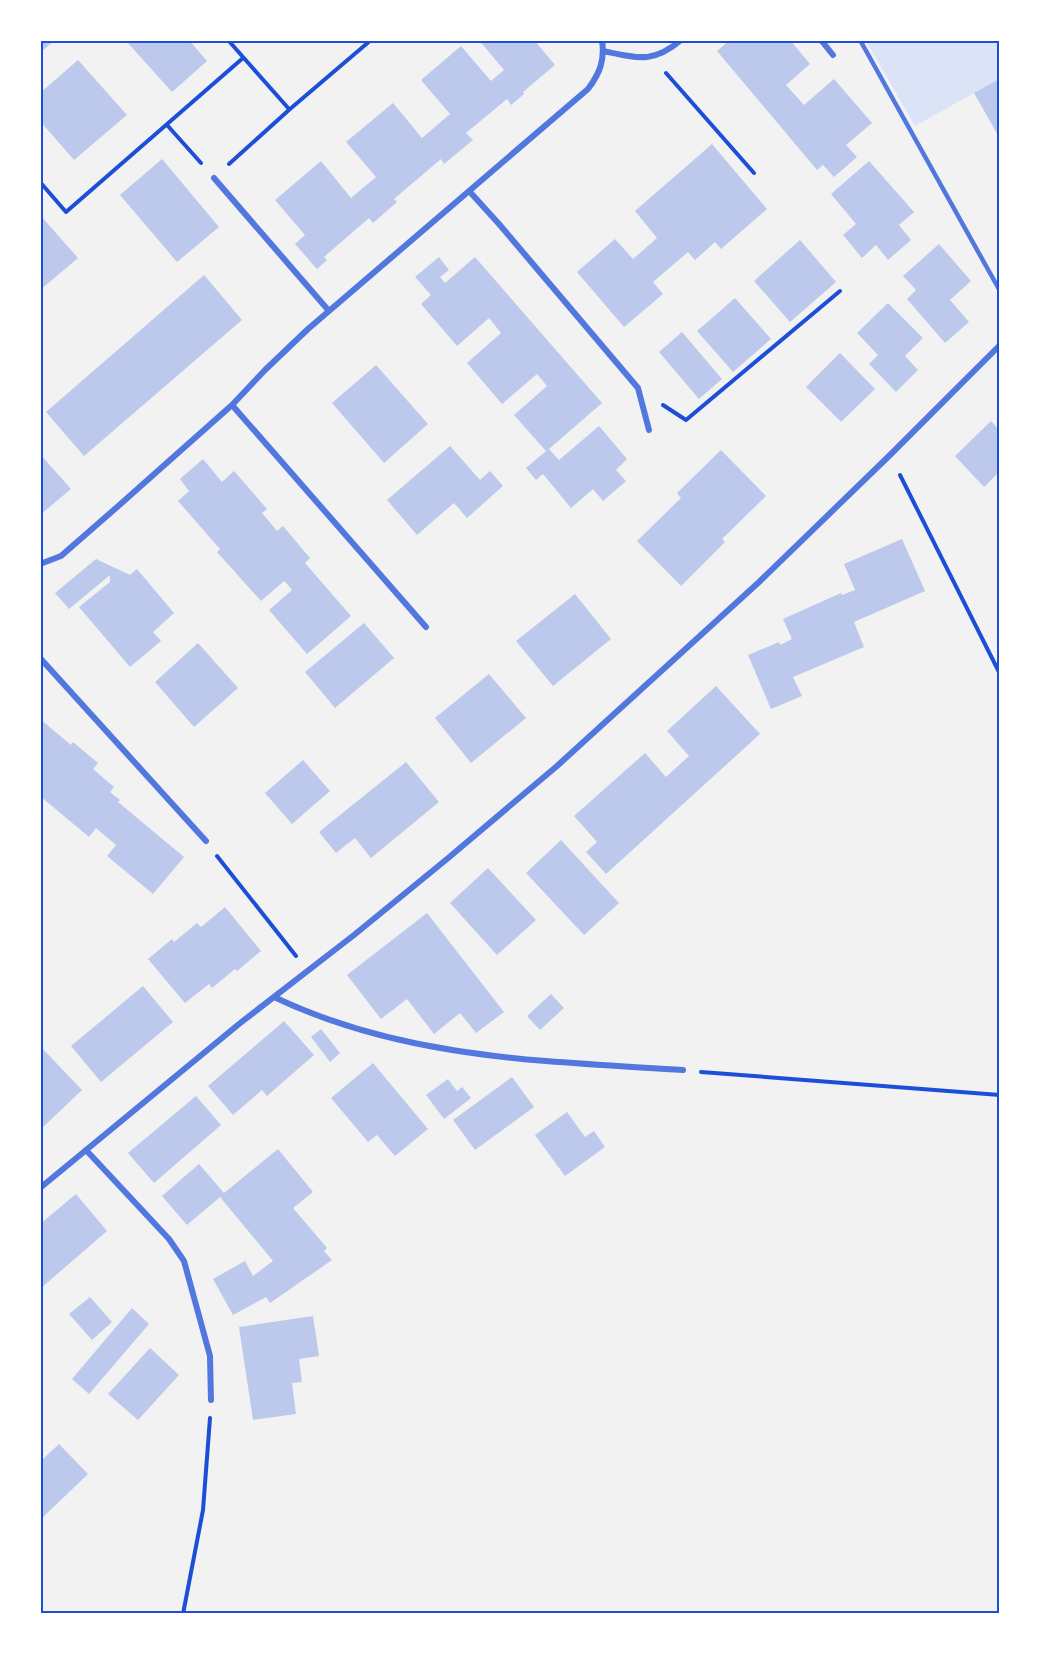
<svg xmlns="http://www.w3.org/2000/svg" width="1040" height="1654" font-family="'Times New Roman',serif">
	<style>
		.green { fill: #dbe4f7 }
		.building { fill: #bdc9ec }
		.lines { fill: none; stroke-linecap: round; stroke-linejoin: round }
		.path { stroke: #1d4ed8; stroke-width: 4 }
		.service { stroke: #5277de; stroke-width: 4.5 }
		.minor { stroke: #5277de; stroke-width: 6 }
		.neatline { fill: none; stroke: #1d4ed8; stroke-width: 2 }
	</style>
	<rect width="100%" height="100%" fill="#f2f2f2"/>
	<path class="green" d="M866 41H999V79L915 126Z"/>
	<path class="building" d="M40 40H55L40 53Z
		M129 40H189L207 61 172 92 127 42Z
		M479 40H534L555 65 523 92 524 94 511 105 507 99 466 133 473 140 444 164 441 159 394 199 397 202 373 223 369 218 324 257 327 260 317 269 295 244 305 235 275 200 321 161 351 198 376 177 346 142 393 103 422 138 450 114 421 80 461 46 491 81 504 70Z
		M730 40H790L810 64 786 85 804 105 834 79 872 123 846 145 857 157 834 177 823 165 817 170 717 51Z
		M78 60 127 115 74 160 40 121V93Z
		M999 79V137L974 93Z
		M712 144 767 209 721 249 715 242 695 260 688 252 653 282 663 294 624 327 577 272 615 239 633 259 657 238 635 211Z
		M162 159 219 227 177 262 120 195Z
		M869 161 914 212 899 225 911 240 888 260 876 245 862 258 843 235 856 224 831 194Z
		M40 215 78 258 40 290Z
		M800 240 836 282 790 322 754 281Z
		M939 244 971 281 950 300 969 322 945 343 907 299 916 290 903 276Z
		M439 257 449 270 440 277 445 283 475 257 602 403 549 449 559 460 599 426 627 459 616 470 626 481 603 501 593 489 571 508 543 474 536 480 526 468 546 451 514 415 547 386 537 374 502 404 467 363 501 333 489 318 457 346 421 304 431 295 415 277Z
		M204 275 242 320 84 456 46 412Z
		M735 298 771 339 733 372 697 331Z
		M888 303 923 338 905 356 918 370 896 392 869 364 878 355 857 333Z
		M682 332 722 379 699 399 659 352Z
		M840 353 875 389 841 422 806 387Z
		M376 365 428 424 384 463 332 403Z
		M991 421 999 430V472L984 487 955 456Z
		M450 446 480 480 490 471 503 486 467 518 454 503 417 535 387 500Z
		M721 450 766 496 722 539 725 542 681 586 637 541 681 498 677 493Z
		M40 454 71 489 40 515Z
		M203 459 222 482 234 471 267 509 262 513 273 526 277 531 283 526 310 558 305 563 351 616 307 654 269 610 292 590 287 584 284 581 261 601 217 552 220 549 178 501 189 491 180 479Z
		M902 539 925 591 854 622 864 647 793 677 802 696 771 709 748 655 779 642 780 645 792 639 783 619 841 593 842 595 855 590 844 564Z
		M96 559 130 575 137 569 174 613 153 632 161 641 130 667 79 607 110 582V575L69 609 55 593Z
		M575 594 611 639 553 686 516 641Z
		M364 623 394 658 335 708 305 672Z
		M198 643 238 688 194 727 155 682Z
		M489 674 526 718 471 763 435 718Z
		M716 686 760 734 606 874 586 852 597 842 574 816 645 753 666 777 689 756 667 731Z
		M40 719 71 745 73 742 98 763 93 769 114 787 110 792 120 800 118 802 184 857 153 894 107 856 116 845 96 828 89 837 40 796Z
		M303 760 330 791 292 824 265 793Z
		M406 762 439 802 371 858 355 838 336 853 319 832Z
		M561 840 619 903 584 935 526 873Z
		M488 868 536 920 497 955 450 903Z
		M225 907 261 951 237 971 235 969 212 988 209 984 185 1003 148 959 172 939 174 942 197 923 201 927Z
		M427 913 504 1012 476 1033 460 1013 434 1034 407 999 381 1019 347 975Z
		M143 986 173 1022 101 1082 71 1046Z
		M551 994 564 1008 540 1030 527 1016Z
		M284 1021 314 1055 267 1096 262 1090 233 1115 208 1086Z
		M321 1029 340 1053 330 1062 311 1037Z
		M40 1046 82 1090 40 1130Z
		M373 1063 428 1129 395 1156 377 1135 368 1142 331 1098Z
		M512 1077 534 1107 475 1150 453 1120Z
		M448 1079 457 1091 462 1087 471 1098 444 1119 426 1095Z
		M196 1096 221 1125 154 1183 128 1153Z
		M567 1112 585 1137 594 1131 605 1147 565 1176 535 1135Z
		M278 1149 313 1192 293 1208 327 1248 324 1251 332 1260 270 1303 266 1297 233 1315 213 1279 245 1261 253 1276 273 1261 220 1197 187 1225 162 1196 199 1164 224 1193Z
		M76 1194 107 1231 40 1289V1224Z
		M90 1297 112 1322 92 1340 69 1314Z
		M132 1308 149 1324 89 1394 72 1379Z
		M313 1316 319 1356 299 1359 302 1382 292 1383 296 1414 253 1420 239 1327Z
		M150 1348 179 1375 138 1420 108 1394Z
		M59 1444 88 1474 40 1520V1462Z"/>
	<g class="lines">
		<path class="path" d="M228 40 289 109
			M666 73 754 173
			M167 125 201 163
			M229 164 290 109 371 40
			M40 182 66 212 243 58
			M663 405 686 420 840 291
			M900 475 1000 674
			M217 856 296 956
			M701 1072 1000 1095
			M183 1614 203 1510 210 1418"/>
		<path class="service" d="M860 40 1000 291"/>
		<path class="minor" d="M821 40 833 55
			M603 51C637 58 653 64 681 40
			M214 178 329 311
			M470 192 499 224 638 388 649 430
			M232 405 426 627
			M40 564 61 556 116 508 232 405 265 370 308 329 588 89C600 73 605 60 602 40
			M40 658 206 841
			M274 997C404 1059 542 1061 683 1070
			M86 1150 169 1239 184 1261 210 1356 211 1400
			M40 1188 239 1024 354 935 447 859 557 766 758 583 890 455 1000 345"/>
	</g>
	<rect width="1040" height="1654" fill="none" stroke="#ffffff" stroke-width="84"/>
	<rect x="42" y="42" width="956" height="1570" class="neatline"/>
</svg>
